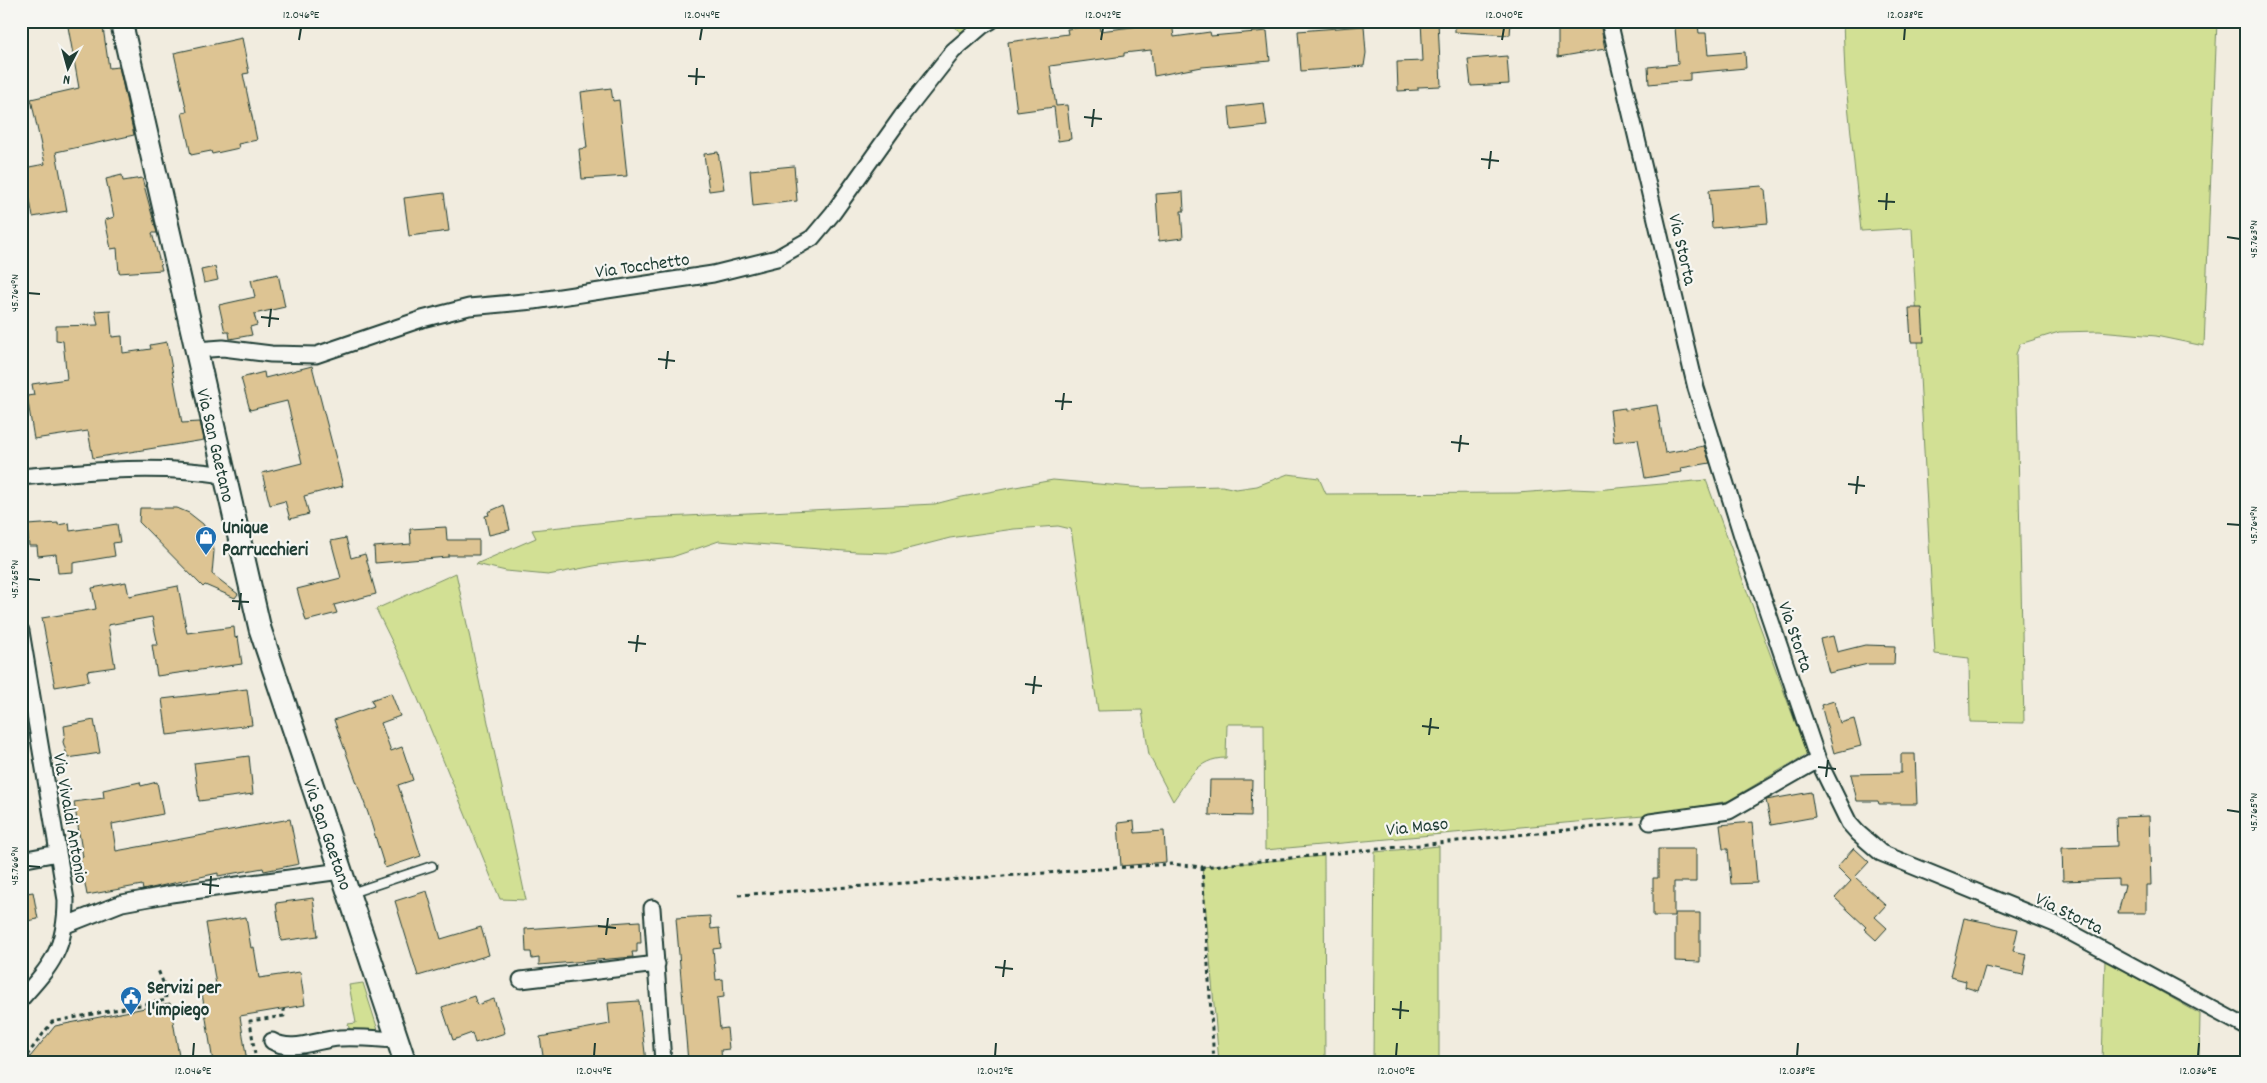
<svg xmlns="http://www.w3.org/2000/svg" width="2267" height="1083" font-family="Dekko,sans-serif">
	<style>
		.green { fill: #d2e094; stroke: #788e64 }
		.building { fill: #ddc493; stroke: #1f3d34 }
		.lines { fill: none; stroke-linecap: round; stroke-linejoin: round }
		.lane-casing { stroke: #1f3d34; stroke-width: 11 }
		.street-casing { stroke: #1f3d34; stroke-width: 19 }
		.secondary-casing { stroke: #1f3d34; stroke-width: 25 }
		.path { stroke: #1f3d34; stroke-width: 3; stroke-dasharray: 4 4; stroke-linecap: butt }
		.lane { stroke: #f6f6f2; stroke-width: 8 }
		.street { stroke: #f6f6f2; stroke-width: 15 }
		.secondary { stroke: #f6f6f2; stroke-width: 21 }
		.ticks { fill: none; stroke: #1f3d34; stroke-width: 2 }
		.labels { text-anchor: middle; stroke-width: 4.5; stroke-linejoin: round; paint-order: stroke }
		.street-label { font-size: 19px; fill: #1f3d34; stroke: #f6f6f2 }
		.poi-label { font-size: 19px; font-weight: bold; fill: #1f3d34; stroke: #f6f6f2; text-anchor: start }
		.neatline { fill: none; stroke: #1f3d34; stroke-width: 2 }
		.ticks-label { font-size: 12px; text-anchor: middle; fill: #1f3d34 }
	</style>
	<rect width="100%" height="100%" fill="#f1ecdf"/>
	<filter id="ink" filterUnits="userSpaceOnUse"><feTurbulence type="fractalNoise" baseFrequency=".02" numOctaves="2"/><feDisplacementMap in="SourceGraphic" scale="10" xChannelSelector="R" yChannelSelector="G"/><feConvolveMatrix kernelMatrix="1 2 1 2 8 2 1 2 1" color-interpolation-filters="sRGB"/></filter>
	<g filter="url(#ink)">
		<path class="green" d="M952 21H980L965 35 954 27Z
			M1843 21H2217L2204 346 2156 336 2099 331 2059 332 2020 344 2016 354 2024 723 1970 722 1969 658 1935 654 1912 228 1861 231 1845 75Z
			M1288 474 1319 478 1326 494 1517 493 1572 489 1596 490 1706 480 1807 754 1728 801 1654 815 1265 850 1264 724H1227L1226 758C1197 758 1188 780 1173 801L1149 755 1142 710 1098 711 1071 529 1058 526 1014 529 950 538 892 553 857 552 719 541 672 557 599 565 548 575 506 571 476 564 536 538 532 530 645 518 935 504 962 497 1053 480 1144 488 1222 486 1236 489 1257 486Z
			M456 573 526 900 500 899 407 672 376 609Z
			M1439 846V1062H1373L1375 852Z
			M1324 856 1325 1062H1219L1202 867Z
			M2105 960 2200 1014 2199 1062H2102Z
			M363 983 378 1030 351 1036 348 1024 356 1023 349 985Z"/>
		<path class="building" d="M67 21H102L109 68 119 67 134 135 56 152 67 211 33 217 24 168 45 164 31 99 79 88Z
			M1421 21H1438L1441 86 1418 87V90L1398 91 1397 62 1423 61Z
			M1455 21H1511L1510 35 1455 32Z
			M1172 22 1174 37 1210 32 1211 36 1267 31 1270 61 1202 67 1154 76 1151 50 1124 53V56L1050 66 1056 106 1067 105 1071 139 1058 141 1054 107 1017 112 1008 42 1068 34 1067 29 1099 25 1100 31Z
			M1600 23 1605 49 1558 57V30Z
			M1698 25 1699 33H1706L1708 55 1745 52 1746 68 1690 73V80L1649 84 1648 67 1678 64 1675 27Z
			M1364 26 1366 53 1364 66 1301 71 1298 31Z
			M242 38 249 73 243 74 257 140 238 144 239 148 212 154 211 151 191 155 182 113 187 112 174 53Z
			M1507 56 1509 84 1471 86 1468 59Z
			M611 88 613 101 619 100 627 176 582 179 579 149 587 148 581 92Z
			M1264 103 1267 126 1231 130 1229 107Z
			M718 152 724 189 709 191 704 154Z
			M794 166 797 201 753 206 750 170Z
			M122 175 123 181 142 178 157 233H152L162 270 119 273 117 248 111 249 105 220 114 217 106 179Z
			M1762 186 1763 189H1765L1768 223 1712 228 1709 190Z
			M1183 192 1184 211H1181L1183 238 1159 241 1156 194Z
			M444 193 449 231 409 236 404 198Z
			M215 267 218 280 204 283 201 270Z
			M278 274 285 307 254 314 257 325 250 327 252 335 230 339 229 332H225L219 305 255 297 251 280Z
			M1909 308H1922L1924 342H1911Z
			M110 310 112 337 122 336 123 353 151 349 150 345 167 342 182 423 200 422 204 440 93 458 88 431 34 439 27 396 34 395 32 384 67 379 63 341 56 340V326L98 325 95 311Z
			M312 366 343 486 304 496 309 514 290 519 285 501 270 505 262 473 302 463 287 401 250 410 241 378 264 372 265 378Z
			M1657 405 1665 453 1704 446 1710 463 1681 468 1682 472 1645 478 1638 439 1614 442 1610 410 1625 408V410Z
			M504 505 510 530 489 535 485 516 489 515 488 512Z
			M140 508H177L189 513 203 524 213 541 214 551 212 574 238 594 235 598 205 585 203 587 139 522Z
			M58 523V525L69 523 70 531 117 524 120 542 113 543 115 556 73 563V572L58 573 56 554 38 556 37 546H29L27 525Z
			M446 527 447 540H479V555H448V557L375 563 374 547 411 544 410 529Z
			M346 538 351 558 365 554 376 594 334 605 337 613 306 621 297 589 341 578 331 541Z
			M126 582 129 596 178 586 187 633 234 627 235 638 238 637 242 664 157 676 152 645H158L152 617 108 625 115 667 87 671 89 681 55 687 42 618 96 609 92 588Z
			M1833 636 1837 652 1865 645 1895 646 1894 664H1868L1829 673 1820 639Z
			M247 689 252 725 167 735 162 699Z
			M391 693 400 716 381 723 391 751 402 747 413 780 398 785 421 856 385 868 368 813 334 720 374 706 371 700Z
			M1834 701 1840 723 1854 719 1861 746 1834 753 1821 705Z
			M94 720 100 753 68 758 63 742 65 734 64 726Z
			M1901 754H1915L1917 804H1879L1878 801H1857L1851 774 1901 773Z
			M249 756 253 794 199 801 194 763Z
			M1210 780H1252L1251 816 1209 815Z
			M140 782 141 786 157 782 163 814 112 824 116 851 290 819 299 864 264 871 263 868 218 876V873L143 890 142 885 87 895 80 857H83L74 802 104 798 103 790Z
			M1811 792 1815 817 1771 825 1766 800Z
			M2149 816 2151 885H2146V913H2118L2125 885H2118V879L2063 881 2062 848 2117 846 2116 817Z
			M1134 821 1135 833 1164 831 1166 862 1121 866 1118 823Z
			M1752 822 1757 883 1731 884 1728 849H1723L1720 825Z
			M1854 848 1869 862 1855 877 1886 905 1875 917 1887 928 1876 940 1864 929 1866 927 1835 898 1851 881 1837 867Z
			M1658 849H1696V882H1674V916H1653V878H1658Z
			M427 891 441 939 481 927 489 955 418 976 395 901Z
			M33 892 38 919 21 922V894Z
			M313 898 318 936 281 941 276 903Z
			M1675 913H1700V962L1675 961Z
			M710 916 711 929 719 928 721 948 713 949 716 980 723 979 724 997 717 998 720 1029 727 1028 729 1049 721 1050 722 1062H688L676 918Z
			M246 917 251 948 254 947 259 978 300 972 305 1005 240 1016 247 1062H213L201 987 216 985 206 923Z
			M1964 918 2018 929 2013 951 2027 954 2023 975 1985 967 1978 991 1965 987 1966 981 1950 977Z
			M640 921 641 943H637V952H632L633 957 539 965V958L532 959 531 952H526L525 929Z
			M474 996 477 1005 494 999 505 1033 475 1043 472 1033 453 1040 442 1007Z
			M639 1001 646 1062H544L540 1037 610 1024 608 1003Z
			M170 1003 180 1062H26L55 1026Z"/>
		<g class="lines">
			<g class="lane-casing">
				<path id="lane" d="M351 893 432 866"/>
			</g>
			<g class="street-casing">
				<path id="street" d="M1609 21 1696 388 1743 539 1818 760 1849 823 1858 833 1881 853 2055 924 2246 1027
					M196 350 223 348 271 354 316 355 422 319 469 307 534 301 713 274 777 258 812 238 833 213 902 116 953 51 982 26 991 21
					M21 477C89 471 157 464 224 475
					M21 631 66 900C66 948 52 965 21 999
					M1650 822 1729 811 1818 760
					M21 860 58 853
					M652 908 663 1062
					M66 925 122 903 171 894 341 871
					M521 980 657 964
					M272 1041C292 1053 318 1039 340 1038 359 1037 379 1039 398 1040"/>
			</g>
			<g class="secondary-casing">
				<path id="secondary" d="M121 21 260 629 405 1062"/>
			</g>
			<path class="path" d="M1202 867 1214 1062
				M738 895 1171 864 1202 867 1635 823
				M22 1062 52 1022 166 1000 165 987 158 970
				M256 1062 250 1021 284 1016V1009"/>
			<use href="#lane" class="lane"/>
			<use href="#street" class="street"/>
			<use href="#secondary" class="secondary"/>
		</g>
	</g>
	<path class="ticks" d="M299 40 301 28M700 40 702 28M1101 40 1103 28M1502 40 1504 28M1904 40 1905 28M688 76 705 77M696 85 697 68M1084 117 1102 119M1092 127 1094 109M1481 159 1499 161M1489 169 1491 151M1878 201 1895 202M1886 210 1887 193M2227 237 2240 239M28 293 40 294M261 317 279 319M269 327 271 309M658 359 675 361M666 369 668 351M1055 401 1072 402M1062 410 1064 393M1451 442 1469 444M1459 452 1461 435M1848 484 1865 486M1856 494 1858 476M2227 524 2240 525M28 579 40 580M232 601 249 602M239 610 241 593M628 642 646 644M636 652 638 635M1025 684 1042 686M1033 694 1035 676M1422 726 1439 728M1429 735 1431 718M1818 767 1836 769M1826 777 1828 760M2227 810 2240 812M28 866 40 867M202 884 219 886M210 894 211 876M598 926 616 928M606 935 608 918M995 967 1013 969M1003 977 1005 960M1392 1009 1409 1011M1400 1019 1401 1001M193 1056 194 1043M594 1056 595 1043M995 1056 996 1043M1396 1056 1397 1043M1797 1056 1798 1043M2198 1056 2199 1043"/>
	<defs>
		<g id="shop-pin" transform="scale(1.125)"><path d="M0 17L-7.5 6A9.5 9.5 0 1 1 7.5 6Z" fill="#1f6fb2" stroke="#f6f6f2"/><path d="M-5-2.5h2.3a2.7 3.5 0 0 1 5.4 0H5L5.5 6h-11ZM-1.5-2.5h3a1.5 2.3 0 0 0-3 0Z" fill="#fff"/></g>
		<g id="civic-pin" transform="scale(1.125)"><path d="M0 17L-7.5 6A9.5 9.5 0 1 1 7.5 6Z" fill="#1f6fb2" stroke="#f6f6f2"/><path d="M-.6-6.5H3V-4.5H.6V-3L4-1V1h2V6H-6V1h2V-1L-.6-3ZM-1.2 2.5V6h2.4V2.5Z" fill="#fff"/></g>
	</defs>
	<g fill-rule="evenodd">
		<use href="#shop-pin" x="206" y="537"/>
		<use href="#civic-pin" x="131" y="997"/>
	</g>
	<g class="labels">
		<g class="street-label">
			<text transform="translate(1684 249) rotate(77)" y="7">Via Storta</text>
			<text transform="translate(642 264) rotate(-8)" y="7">Via Tocchetto</text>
			<text transform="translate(217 445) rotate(77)" y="7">Via San Gaetano</text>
			<text transform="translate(1797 636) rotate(71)" y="7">Via Storta</text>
			<text transform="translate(72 818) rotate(80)" y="7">Via Vivaldi Antonio</text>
			<text transform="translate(1417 825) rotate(-6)" y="7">Via Maso</text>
			<text transform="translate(329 834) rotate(71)" y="7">Via San Gaetano</text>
			<text transform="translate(2070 912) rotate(26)" y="7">Via Storta</text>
		</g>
		<g class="poi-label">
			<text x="222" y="533">Unique<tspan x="222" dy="22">Parrucchieri</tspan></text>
			<text x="147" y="993">Servizi per<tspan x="147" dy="22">l'impiego</tspan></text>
		</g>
	</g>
	<rect width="2267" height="1083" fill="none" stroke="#f6f6f2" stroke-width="55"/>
	<g transform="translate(68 68) rotate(186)" stroke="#f6f6f2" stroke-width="4" paint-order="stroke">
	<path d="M0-4L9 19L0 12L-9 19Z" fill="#1f3d34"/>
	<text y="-8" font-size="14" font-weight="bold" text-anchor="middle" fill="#1f3d34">N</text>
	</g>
	<rect x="28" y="28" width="2212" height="1028" class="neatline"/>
	<g class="ticks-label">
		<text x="301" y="18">12.046°E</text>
		<text x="702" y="18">12.044°E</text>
		<text x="1103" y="18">12.042°E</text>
		<text x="1504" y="18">12.040°E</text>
		<text x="1905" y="18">12.038°E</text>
		<text transform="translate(2253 239) rotate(-90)" y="4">45.763°N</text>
		<text transform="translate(14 293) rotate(-90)" y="4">45.764°N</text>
		<text transform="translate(2253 525) rotate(-90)" y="4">45.764°N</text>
		<text transform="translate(14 579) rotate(-90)" y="4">45.765°N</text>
		<text transform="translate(2253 812) rotate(-90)" y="4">45.765°N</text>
		<text transform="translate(14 866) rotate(-90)" y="4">45.766°N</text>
		<text x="193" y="1074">12.046°E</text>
		<text x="594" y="1074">12.044°E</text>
		<text x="995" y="1074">12.042°E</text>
		<text x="1396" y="1074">12.040°E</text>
		<text x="1797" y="1074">12.038°E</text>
		<text x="2198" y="1074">12.036°E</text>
	</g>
</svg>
